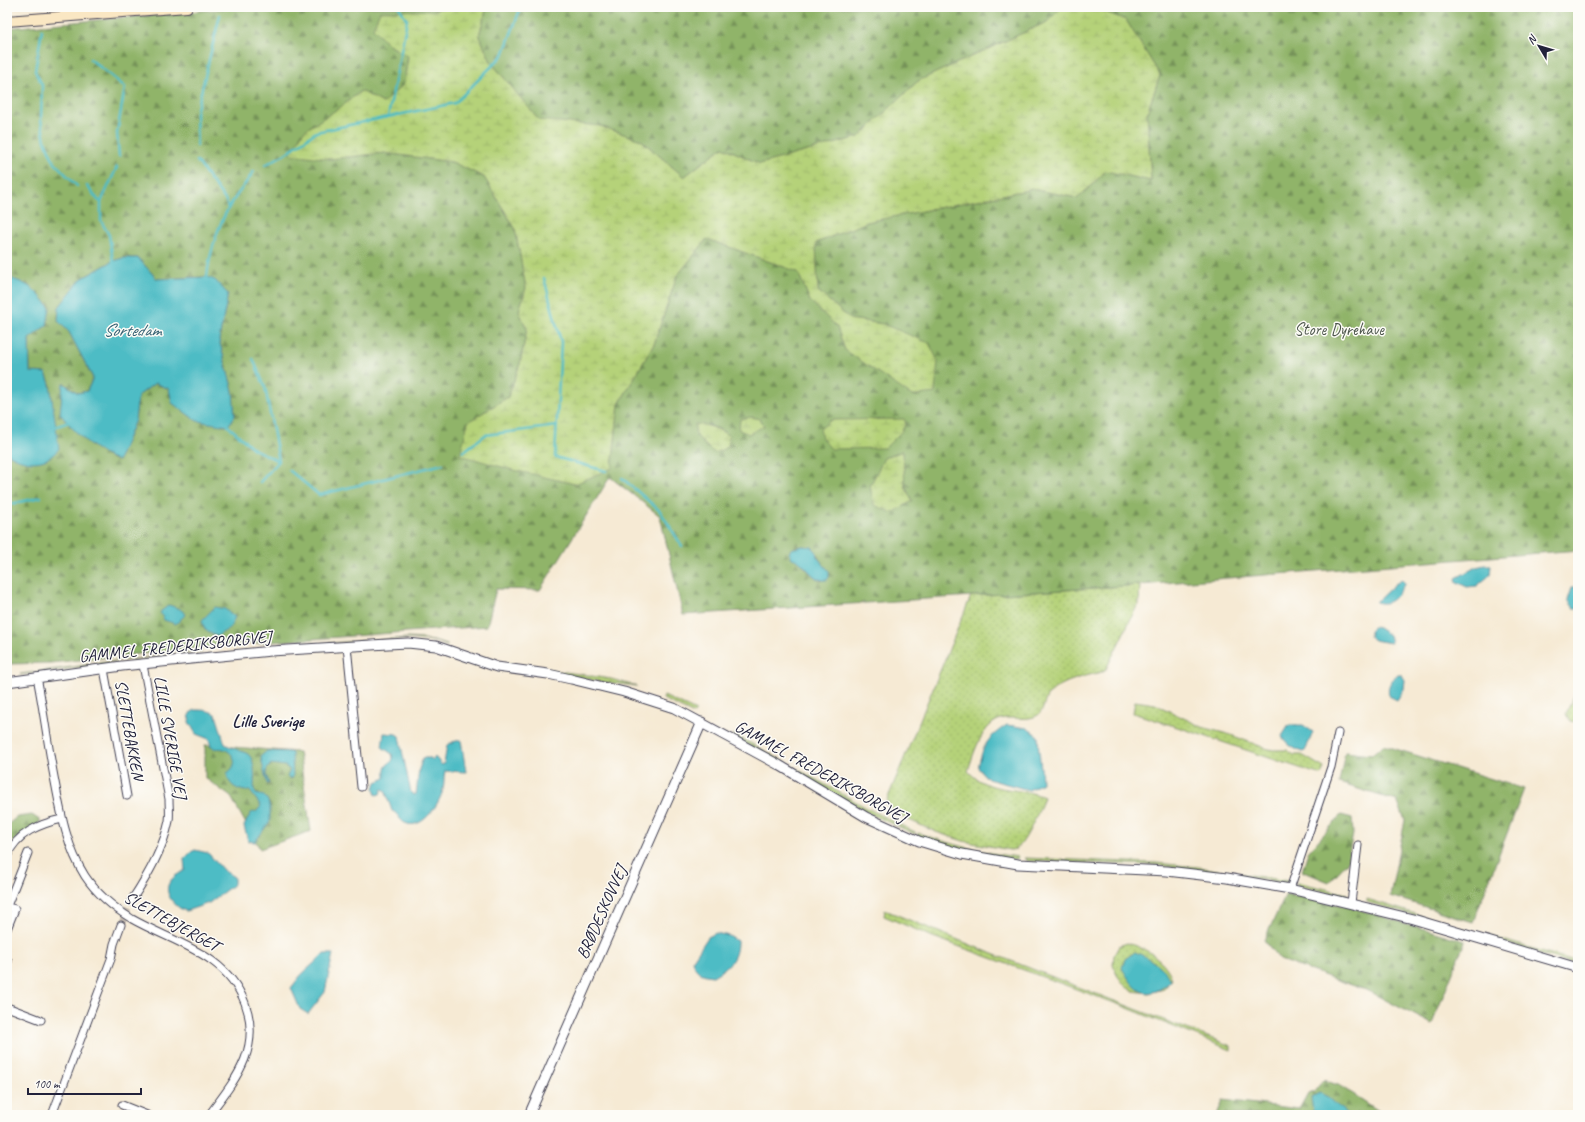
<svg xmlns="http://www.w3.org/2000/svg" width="1585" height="1122" font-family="Caveat,sans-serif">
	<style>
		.grass { fill: url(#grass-dots); stroke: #6c7a5a }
		.forest { fill: url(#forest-firs); stroke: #596b52; fill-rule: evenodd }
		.wetland { fill: url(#wetland-marsh); stroke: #6c7a5a }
		.water { fill: #4ebcc5; stroke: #386f80 }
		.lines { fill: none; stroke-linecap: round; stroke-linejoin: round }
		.stream { stroke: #4ebcc5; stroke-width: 2.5 }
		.minor-tunnel { stroke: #ccc2b5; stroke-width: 7; stroke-dasharray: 7 3.5; stroke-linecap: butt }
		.minor-casing { stroke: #424052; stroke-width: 9 }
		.tertiary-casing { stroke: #424052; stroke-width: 11 }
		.secondary-casing { stroke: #424052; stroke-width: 12 }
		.minor { stroke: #fff; stroke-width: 7 }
		.tertiary { stroke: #fff; stroke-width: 9 }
		.secondary { stroke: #fae7c3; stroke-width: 10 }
		.labels { text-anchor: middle; stroke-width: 3; stroke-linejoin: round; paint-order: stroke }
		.park-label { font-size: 17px; fill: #4e574e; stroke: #fdfcf7 }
		.street-label { font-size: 17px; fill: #22223b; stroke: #fdfcf7 }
		.water-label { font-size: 18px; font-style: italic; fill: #346072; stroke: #fdfcf7 }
		.neighbourhood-label { font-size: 18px; font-weight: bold; fill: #22223b; stroke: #fdfcf7 }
	</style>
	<defs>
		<pattern id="grass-dots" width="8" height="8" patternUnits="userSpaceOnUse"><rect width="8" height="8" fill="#b5d279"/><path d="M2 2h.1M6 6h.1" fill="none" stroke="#9bb46a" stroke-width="1.8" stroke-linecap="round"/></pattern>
		<pattern id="forest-firs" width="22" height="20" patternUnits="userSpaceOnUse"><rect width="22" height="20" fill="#90b469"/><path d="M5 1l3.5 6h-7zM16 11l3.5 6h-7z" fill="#759258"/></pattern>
		<pattern id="wetland-marsh" width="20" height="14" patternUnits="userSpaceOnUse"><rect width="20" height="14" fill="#b5d279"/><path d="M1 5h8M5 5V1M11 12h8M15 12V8" fill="none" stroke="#9bb46a"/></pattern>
	</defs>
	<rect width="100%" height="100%" fill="#fdfcf7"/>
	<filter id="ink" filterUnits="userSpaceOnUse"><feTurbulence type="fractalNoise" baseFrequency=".025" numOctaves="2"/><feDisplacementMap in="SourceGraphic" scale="8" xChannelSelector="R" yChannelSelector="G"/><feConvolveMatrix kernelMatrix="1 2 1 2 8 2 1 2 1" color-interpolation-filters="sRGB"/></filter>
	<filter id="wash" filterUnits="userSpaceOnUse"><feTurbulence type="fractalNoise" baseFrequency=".012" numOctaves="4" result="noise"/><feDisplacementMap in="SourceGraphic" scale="16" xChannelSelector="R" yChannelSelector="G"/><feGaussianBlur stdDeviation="0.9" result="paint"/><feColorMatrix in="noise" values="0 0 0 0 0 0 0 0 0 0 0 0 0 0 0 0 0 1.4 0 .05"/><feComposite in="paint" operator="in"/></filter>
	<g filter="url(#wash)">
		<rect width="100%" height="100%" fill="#f6ead4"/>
		<path class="grass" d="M1140 585 1139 602 1105 671C1087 676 1062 680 1049 694 1043 701 1045 710 1038 715 1030 720 1019 718 1010 718 984 716 974 752 968 771 972 775 976 779 980 781 1000 792 1024 788 1044 797 1041 807 1025 844 1016 849 1015 849 1012 850 1010 850L963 841 936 832 891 812 887 805V800L971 596Z
			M408 638 424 639 448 645 447 646 434 641 407 639 296 645Z
			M202 653C195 655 183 654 174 655 157 656 141 659 124 661V660L179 654Z
			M483 658 500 662 611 679 637 686 602 682 501 663Z
			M122 660 106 664 20 675V674Z
			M1576 691 1578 693V722L1570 721 1566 714Z
			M664 696 696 711 694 714 663 699Z
			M1135 701 1155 704 1202 727 1231 735 1265 748 1273 750H1287L1294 755H1302L1324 768 1321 775C1258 755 1196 732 1133 713Z
			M734 734 878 814 915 832V834L870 814 733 736Z
			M918 833C951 844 983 853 1018 857L1017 859H1011L960 850 917 836Z
			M1024 858 1156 863 1198 867 1288 881 1286 883 1211 871 1155 865 1027 861Z
			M1297 882 1347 894 1348 895 1343 896 1297 885Z
			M1367 899 1480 934 1479 935 1367 902Z
			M885 910 983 950 1231 1046V1050L1120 1005 933 937 884 916Z
			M1486 935 1578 962V965L1486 937Z
			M1127 943C1145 947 1167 961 1172 979L1164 989 1149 993 1132 991 1125 986 1117 975 1113 965 1114 955 1119 946Z"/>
		<path class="forest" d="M243 7H446L435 10 389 45 408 56 404 84 383 103 361 91 342 106 330 159 384 153 452 162 484 177 515 228 526 288 519 311 527 329 520 364 508 397 468 422 612 467 619 404 654 344 677 276 707 239 798 272 810 301 837 326 845 350 883 324 850 319 818 291 816 243 867 222 1032 189 1078 198 1106 171 1151 181 1147 113 1160 75 1126 20 1092 7H1578V550L1140 585 683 615 660 516 610 477 540 590 496 589 487 626 231 645 50 663 7 664V453L14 458 50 389V384L46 373H30L29 338 47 325 9 278 7 285V28ZM123 258H138L157 279 207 277 228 294 219 340 233 391 172 403 169 389 155 383 138 396 135 420 118 461 108 457 64 383 78 393 87 391 93 378 69 332 81 279 113 261ZM831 420 846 421 820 430ZM707 425 719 429 729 436 707 448 696 434ZM903 451 905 486 912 501 884 458ZM803 546 816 551C818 562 828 566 829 577L821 581C811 576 797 559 791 549Z
			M487 7H1062L1047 22 918 81 859 137 760 164 723 147 684 177 641 140 600 126 539 121 491 62 479 35Z
			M7 337 9 338C12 346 14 351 7 357Z
			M205 745 299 752 311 831 260 849 231 797 205 778Z
			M1383 745 1524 789 1473 922 1390 896 1405 820 1397 801 1339 783 1345 752 1371 755Z
			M32 815 41 821 11 843 7 848V825L17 817Z
			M1341 815 1352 818 1353 834 1347 863 1329 882 1302 871 1308 852Z
			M1286 894 1350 907 1465 941 1432 1024 1366 990 1280 960 1264 940Z
			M1323 1080 1341 1086 1385 1115H1217L1223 1100 1299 1109 1308 1093 1315 1091Z"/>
		<path class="wetland" d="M446 7H487L479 35 491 62 539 120 600 126 641 140 684 177 723 147 760 164 859 137 918 81 1047 22 1062 7H1092L1126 20 1160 75 1147 113 1151 181 1106 171 1078 198 1032 189 867 222 816 243 818 291 850 319 883 324 929 343 938 361 935 393 912 396 845 350 837 327 810 301 798 272 707 239 677 276 654 344 619 404 612 468 575 484 509 469 460 455 468 422 508 397 520 364 527 329 519 311 526 288 515 228 484 177 452 162 384 153 330 159 290 154 304 131 342 106 361 91 383 103 404 84 408 56 389 45 373 28 380 11 435 10Z
			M752 417 760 419 764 426 749 434 739 430 740 419Z
			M904 419 906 423 901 432 885 448 831 449 822 438 820 429 831 420Z
			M695 424C709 425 718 428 729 436L728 447 715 453C710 450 699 440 696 434 695 432 695 427 695 424Z
			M903 451 905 486 912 501 893 513 874 505 870 486 884 458Z"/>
		<path class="water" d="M123 258H138L157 279 207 277 215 280 228 294 219 340 233 391 235 416 228 426 197 421 172 403 169 389 155 383 138 396 135 420 118 461C93 451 77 434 60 414L63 383 78 393 87 391 93 378 69 332 58 321 59 307 81 279 113 261Z
			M9 278C29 283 38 292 50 308L47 325 29 339 30 372 46 373 50 384 59 449C56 452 51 457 47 459 34 465 18 461 7 453V357C14 351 12 346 9 338L7 337V285Z
			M803 546 812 547 816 551 817 557 829 571V577L827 580C811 582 807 562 792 558L789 553 791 549Z
			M1485 565H1491L1490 575 1477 586 1467 587 1457 582 1456 578 1476 567Z
			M1402 580 1405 583C1398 594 1391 607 1376 602L1395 584Z
			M1578 585V608H1574L1568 600 1572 588Z
			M169 605 180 609 186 614 176 624 164 620 160 612Z
			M215 607 225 609 235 617 230 628 217 636C208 633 203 630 202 620Z
			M1375 626 1389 635 1391 643 1374 640 1369 636 1371 629Z
			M1398 675H1402L1405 680 1404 689 1397 700 1389 696C1387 686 1390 681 1398 675Z
			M195 710C203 710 210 710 216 715L225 744C232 748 239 750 246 753 257 758 254 780 254 790L256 794 264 796 267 799 270 807V821L255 842 248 841 244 826 251 813 257 811 261 806 250 791C239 792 227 785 227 773 237 767 237 756 226 750 221 747 216 750 211 747L209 739 196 734 189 722 190 713Z
			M1007 725 1027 728 1038 736C1038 752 1042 767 1042 783L1029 790 988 779 978 768C983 745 987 738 1007 725Z
			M1289 725H1303L1313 732 1309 742 1304 752C1295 750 1286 744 1282 736Z
			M384 733 396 734 399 736 411 793 414 795 416 794 419 769 423 758H431L433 760 435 757 442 765 444 764 447 745 450 743 452 744V742L461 740 466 772 445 771C443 778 445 786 442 793 438 805 422 831 405 823 399 820 398 813 392 811L385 790 382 789 380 794 376 795 374 788 376 782 385 778C385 775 384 768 387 765 390 762 392 763 393 758L392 754 382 747Z
			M267 751 289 752 292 753 293 778 289 779 287 777 290 770 285 766 271 764 267 769 266 774 269 783 267 784 261 758 262 755Z
			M195 850 208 853 223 870 234 877V884L209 903 186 911C175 908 160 891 172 879 175 875 181 873 185 870L184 859 191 852Z
			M716 933 729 936 737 941C737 960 728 967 713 976 701 975 696 972 692 961L708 937Z
			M1135 952C1148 957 1165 968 1171 981 1147 1002 1136 993 1122 968L1125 959Z
			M324 954H333L325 992 308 1014 300 1009 291 988 301 975Z
			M1320 1093 1328 1097 1348 1115H1316L1313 1110 1311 1098Z"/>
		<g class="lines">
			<path class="stream" d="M42 30 35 71 42 85 41 120 45 141 54 162 77 186
				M90 59 125 87 117 133 119 156
				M388 117 407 20 399 7
				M197 146 196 113 220 15
				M197 161 226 201 228 208
				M265 165 285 154 316 132 455 103 503 55 521 7
				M87 186 98 200 101 202
				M113 261 109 235 101 221V202L117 167
				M207 277C209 256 217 228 228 209 235 196 246 184 254 171
				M544 278 561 342 555 457 606 471
				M253 359 265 387 279 461
				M228 426 254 449 278 461
				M54 427 69 422
				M463 452 485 435 557 426
				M289 470 319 495 443 464
				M622 478 660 511 682 546
				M260 482 279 461
				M7 505 41 497"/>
		</g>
	</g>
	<g filter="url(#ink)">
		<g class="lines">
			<path class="minor-tunnel" d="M121 925 131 901"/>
			<g class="minor-casing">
				<path id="minor" d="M347 646 361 787
					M104 669 127 796
					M37 677C44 712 48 747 55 782 61 814 67 848 85 876 97 894 114 908 132 919 174 943 226 953 245 1003 262 1049 235 1080 209 1115
					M7 856C17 833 39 824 62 819
					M1290 889 1331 767 1338 733
					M131 901C147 877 163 850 169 821 170 814 169 806 169 799L143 665
					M1351 903 1358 845
					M7 906 28 853
					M7 907 15 909 7 929
					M7 960 8 961 7 964
					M7 1007 41 1020
					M122 1105 147 1115
					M52 1115 111 959 114 944 121 925"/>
			</g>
			<g class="tertiary-casing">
				<path id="tertiary" d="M7 682 122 666 271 651 388 644 408 643 436 646 497 667 548 674 571 679 624 692 674 708 779 765 866 817 919 841 962 854 1018 864 1167 871 1227 878 1290 889 1413 919 1578 968
					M529 1115 702 722"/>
			</g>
			<g class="secondary-casing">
				<path id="secondary" d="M7 21 187 7"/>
			</g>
			<use href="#minor" class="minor"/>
			<use href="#tertiary" class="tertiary"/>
			<use href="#secondary" class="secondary"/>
		</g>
	</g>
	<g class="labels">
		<g class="park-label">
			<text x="1339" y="335">Store Dyrehave</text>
		</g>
		<g class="street-label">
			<text transform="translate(175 646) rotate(-6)" y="6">GAMMEL FREDERIKSBORGVEJ</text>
			<text transform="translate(130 730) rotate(80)" y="6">SLETTEBAKKEN</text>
			<text transform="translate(171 737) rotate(80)" y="6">LILLE SVERIGE VEJ</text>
			<text transform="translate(821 771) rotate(29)" y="6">GAMMEL FREDERIKSBORGVEJ</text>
			<text transform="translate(601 912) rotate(-66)" y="6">BRØDESKOVVEJ</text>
			<text transform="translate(172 921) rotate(29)" y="6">SLETTEBJERGET</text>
		</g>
		<g class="water-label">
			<text x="132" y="336">Sortedam</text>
		</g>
		<g class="neighbourhood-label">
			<text x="268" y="727">Lille Sverige</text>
		</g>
	</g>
	<rect width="1585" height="1122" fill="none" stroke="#fdfcf7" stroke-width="24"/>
	<g transform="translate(1539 46) rotate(308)" stroke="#fdfcf7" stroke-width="3" paint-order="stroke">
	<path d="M0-3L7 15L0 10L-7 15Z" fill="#22223b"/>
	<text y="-6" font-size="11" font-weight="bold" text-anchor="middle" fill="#22223b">N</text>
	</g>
	<path d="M28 1088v6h113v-6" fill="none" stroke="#22223b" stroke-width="2"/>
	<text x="34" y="1088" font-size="12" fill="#22223b" stroke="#fdfcf7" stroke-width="3" paint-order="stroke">100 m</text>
</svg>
